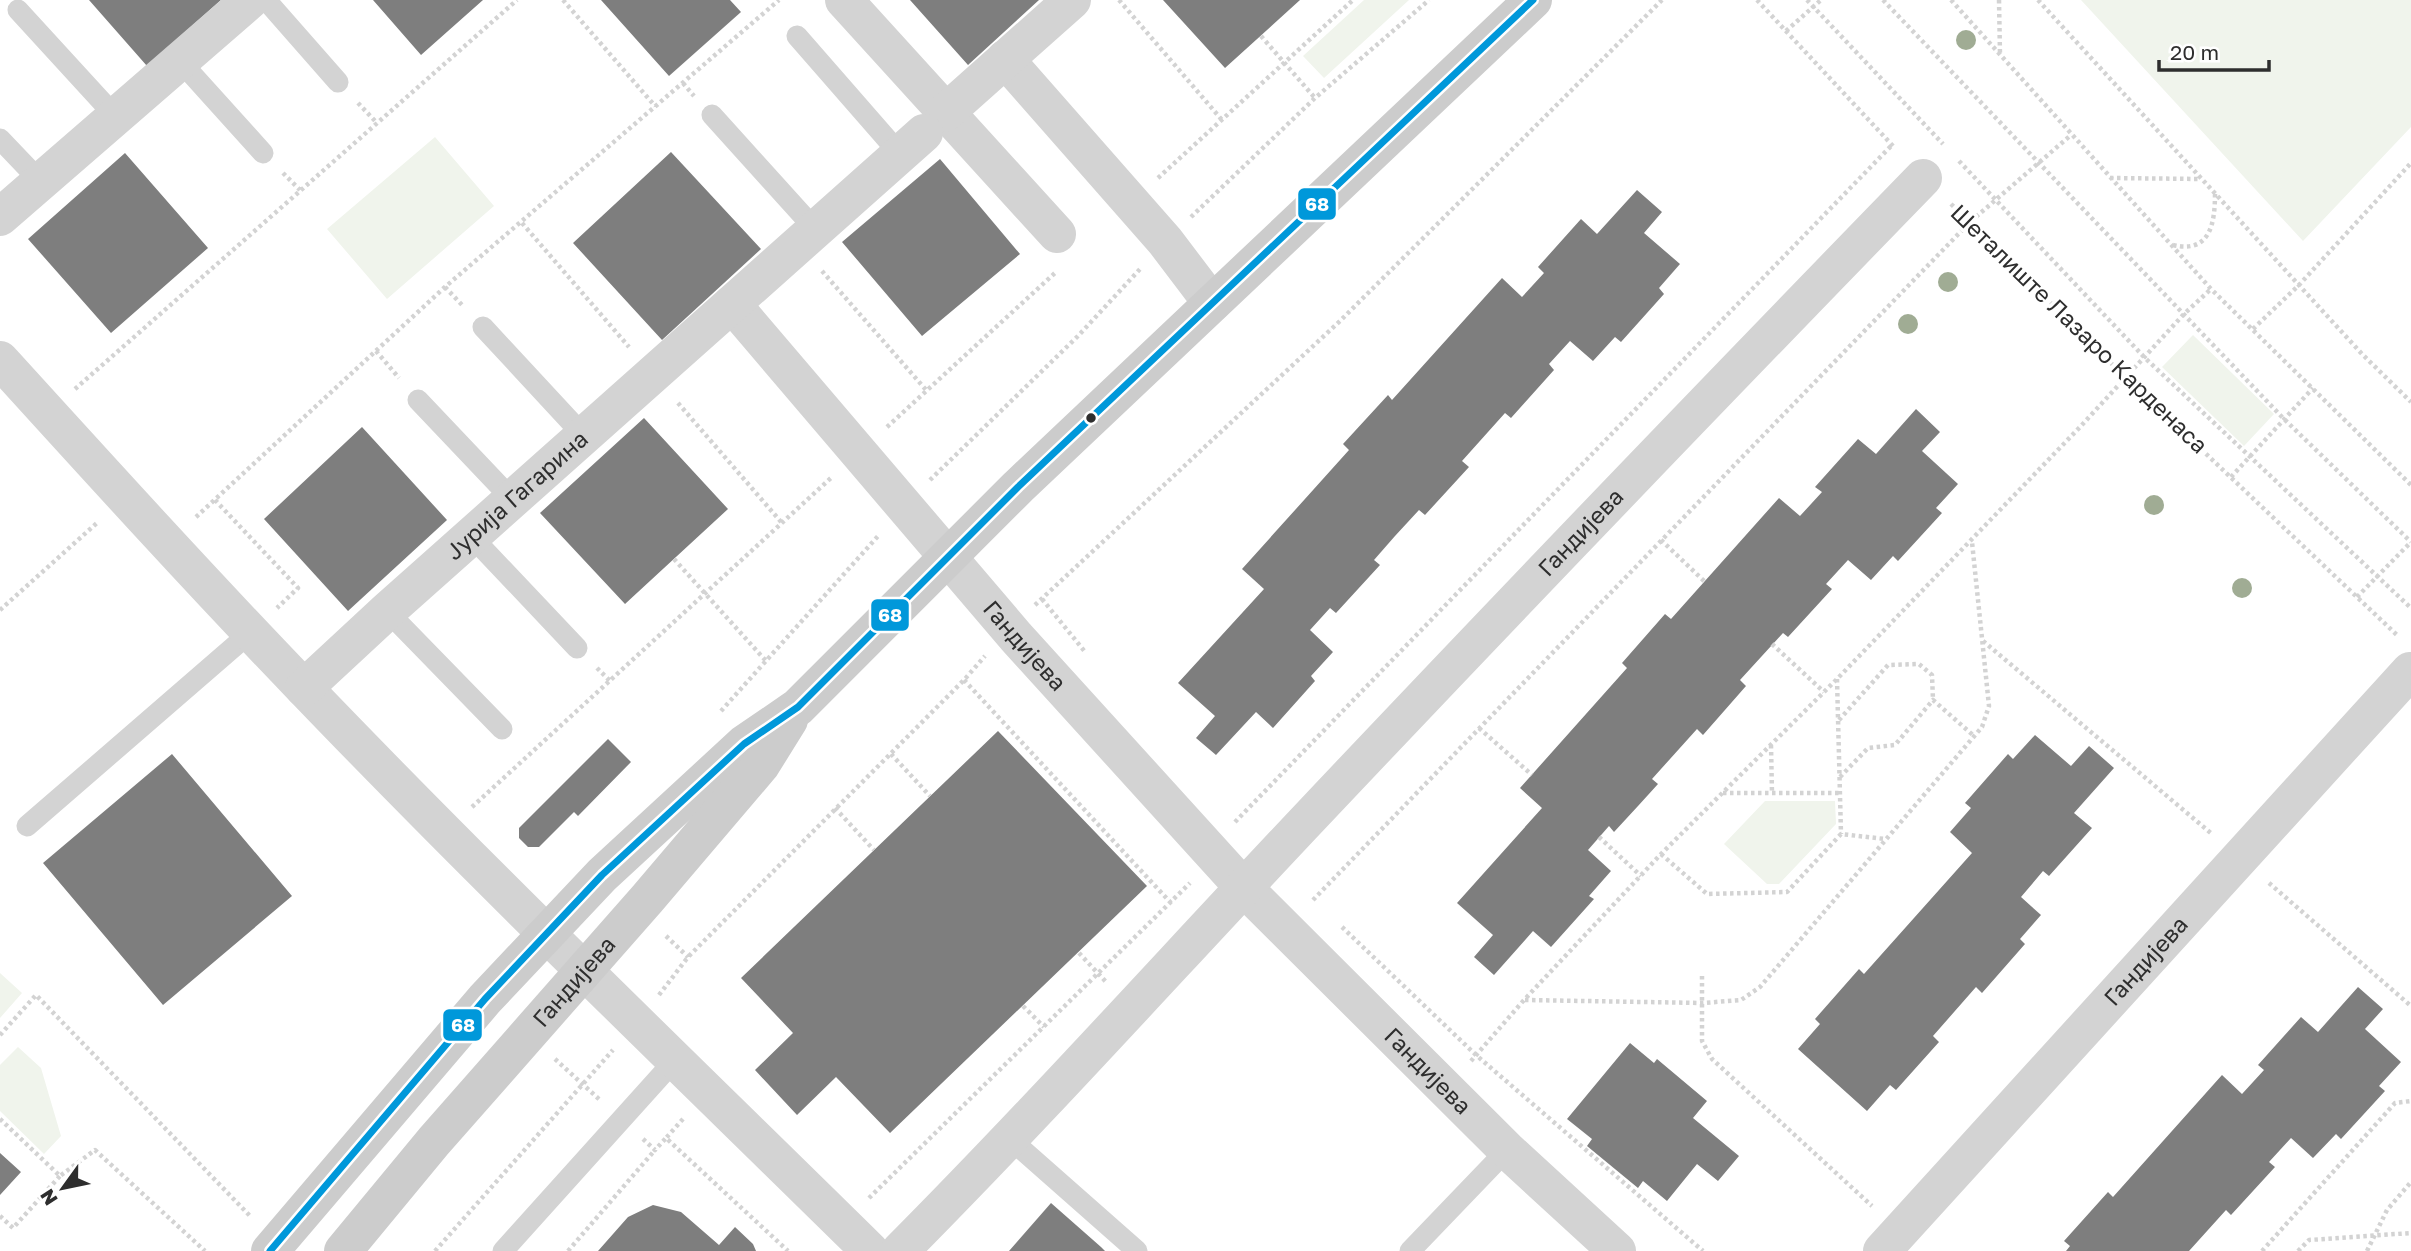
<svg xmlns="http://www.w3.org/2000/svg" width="2411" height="1251" font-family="'Golos Text',sans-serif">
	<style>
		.green { fill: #f0f4ec }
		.building { fill: #7e7e7e }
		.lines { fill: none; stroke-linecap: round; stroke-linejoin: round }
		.path { stroke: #d3d3d3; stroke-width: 4.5; stroke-dasharray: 3.5 3.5; stroke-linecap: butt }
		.lane { stroke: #d3d3d3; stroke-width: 21 }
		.street { stroke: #d3d3d3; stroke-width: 38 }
		.secondary { stroke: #ccc; stroke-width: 38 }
		.bus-1-casing { stroke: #fff; stroke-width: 12 }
		.bus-1 { stroke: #0098da; stroke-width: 7 }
		.tree { fill: #a0ac94 }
		.bus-dot { fill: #2e2e2e; stroke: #fff; stroke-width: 2.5 }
		.labels { text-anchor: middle; stroke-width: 7; stroke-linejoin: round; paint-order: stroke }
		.street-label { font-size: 23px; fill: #2e2e2e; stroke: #fff }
		.line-badge { stroke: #fff; stroke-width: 2.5 }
		.badge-label { font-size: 19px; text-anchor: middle; font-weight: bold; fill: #fff }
	</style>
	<rect width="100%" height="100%" fill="#fff"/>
	<path class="green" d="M1364 0H1409L1324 78 1303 56Z
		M2081 0H2411V127L2303 241Z
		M435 137 494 206 387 299 327 229Z
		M2193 335 2274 414 2244 446 2162 367Z
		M1765 801H1835L1836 824 1779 884H1767L1724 844Z
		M0 973 22 993 0 1018Z
		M18 1047 41 1068 61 1136 44 1154 0 1111V1065Z"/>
	<path class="building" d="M89 0H221L147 66Z
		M373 0H483L421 55Z
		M601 0H730L741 12 669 76Z
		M910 0H1039L968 65Z
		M1163 0H1300L1225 68Z
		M671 152 761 249 662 340 573 243Z
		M125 153 208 248 111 333 28 239Z
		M940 159 1020 254 922 336 842 242Z
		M1637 190 1662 212 1644 233 1680 264 1659 288 1664 294 1621 342 1615 337 1593 361 1570 341 1549 364 1554 370 1511 418 1505 413 1462 461 1469 467 1425 515 1419 510 1395 536 1374 560 1380 565 1336 613 1330 608 1310 630 1333 652 1311 676 1315 681 1273 728 1256 712 1216 755 1196 738 1215 716 1178 683 1264 589 1242 569 1349 450 1343 444 1388 395 1392 400 1502 278 1522 297 1544 273 1538 267 1581 219 1597 234Z
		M1916 409 1940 432 1922 451 1958 484 1936 508 1942 513 1898 561 1893 556 1871 580 1848 560 1826 584 1832 589 1788 637 1783 633 1740 680 1746 686 1703 735 1697 729 1652 779 1658 784 1638 806 1614 832 1609 826 1588 850 1611 871 1589 896 1594 899 1551 947 1533 931 1494 975 1474 957 1493 935 1457 903 1542 808 1520 788 1627 668 1622 663 1665 614 1671 619 1779 498 1800 516 1822 492 1815 487 1858 439 1876 454Z
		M644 418 728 509 625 604 540 513Z
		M362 427 447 520 348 611 264 519Z
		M998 731 1147 886 890 1133 836 1077 797 1115 755 1070 793 1033 741 978Z
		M2035 735 2071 766 2089 746 2114 768 2074 813 2092 828 2049 876 2043 871 2021 897 2041 915 2020 939 2025 944 1982 993 1976 987 1933 1036 1939 1042 1896 1090 1890 1085 1867 1111 1798 1049 1820 1024 1815 1019 1859 969 1864 974 1972 853 1950 832 1971 808 1965 803 2008 754 2013 759Z
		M608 739 631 762 578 816 574 812 539 847H528L519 838V828Z
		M172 754 292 896 163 1005 43 863Z
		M2358 987 2383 1009 2365 1029 2401 1062 2379 1086 2385 1091 2341 1139 2336 1134 2313 1158 2291 1138 2269 1162 2275 1167 2231 1215 2226 1210 2189 1251H2066L2070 1246 2064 1241 2108 1192 2113 1197 2222 1075 2242 1094 2264 1070 2258 1065 2301 1017 2318 1032Z
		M1630 1043 1654 1063 1657 1059 1707 1101 1693 1118 1739 1156 1718 1181 1697 1164 1667 1201 1643 1181 1638 1188 1587 1146 1592 1139 1567 1119Z
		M0 1153 21 1172 0 1195Z
		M1051 1203 1101 1247 1105 1251H1009Z
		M653 1205 681 1212 719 1245 735 1227 753 1244 756 1251H598L628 1217Z"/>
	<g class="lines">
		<path class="path" d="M563 0 655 106
			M1119 0 1222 120
			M1757 0 1893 146
			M1807 0 1943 144
			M1883 0 2283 418 2411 542
			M1951 0 2211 289 2411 485
			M1999 0 2000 55
			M2038 0 2362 354 2411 402
			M1786 31 1821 0
			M1261 36 1315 98
			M683 83 694 96
			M358 103 377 123
			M1959 161 2145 358 2411 608
			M283 173 300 190
			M1158 178 1353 0
			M2110 178 2201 179
			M1951 204 2125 377 2398 636
			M1191 217 1315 98 1429 0
			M522 223 629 347
			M2173 245C2211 254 2215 222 2215 193
			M822 271 927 391
			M445 287 463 306
			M2253 329 2299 285 2411 163
			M376 351 399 378
			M75 389 517 0
			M678 403 782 523
			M887 427 1056 272
			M2231 477 2313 388
			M930 480 1078 336 1141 268
			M215 500 298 588 277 608
			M196 517 445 287 779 0
			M1661 540 1704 581
			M674 559 766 661
			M2357 597 2411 542
			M1042 599 1086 653
			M1035 605 1340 321 1662 0
			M0 610 98 522
			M1983 641 2212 834
			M1772 644 1824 692
			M597 668 610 681
			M1837 679 1841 834
			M964 680 1171 903
			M721 711 879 535
			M1839 720 1888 665 1919 664 1932 675 1933 700
			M1479 728 1532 775
			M1771 745 1772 793
			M891 754 930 796
			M1840 777 1868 748 1895 745 1933 700 1974 736
			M1723 793H1840
			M472 807 832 477
			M835 808 874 850
			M1235 822 1892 145
			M1599 837 1641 876
			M1661 854 1707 894 1787 892 1841 834 1885 839
			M2269 883 2411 1006
			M1313 900 1970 222 2071 135
			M1342 927 1476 1055 1703 1251
			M666 936 688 957
			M1079 953 1107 983
			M1702 976V1041L1712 1059 1872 1206
			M659 995 688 957 964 680 985 656
			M1525 1000 1703 1003 1741 1000 1760 987 1982 727 1989 706 1972 542
			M1023 1006 1044 1027
			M0 1035 36 995 251 1217
			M555 1059 600 1100
			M1471 1061 1524 1000 1661 854 1837 679 2080 427 2184 314 2211 289
			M0 1119 60 1176 95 1150 205 1251
			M683 1119 666 1138 788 1251
			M643 1139 655 1150 666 1138
			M869 1198 1190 883
			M0 1216 13 1228 60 1176
			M435 1251 613 1050
			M568 1251 655 1150
			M2262 1251 2395 1103 2411 1101
			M2298 1251 2309 1240 2411 1233
			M2367 1251 2387 1210 2411 1182"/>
		<path class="lane" d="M266 0 338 82
			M18 10 116 117
			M797 36 900 154
			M180 61 263 153
			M712 115 815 229
			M0 139 41 182
			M483 327 584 436
			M418 400 512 499
			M471 536 577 648
			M387 611 502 729
			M27 826 251 632
			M1010 1139 1137 1251
			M503 1251 675 1060
			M1410 1251 1507 1150"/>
		<g class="street">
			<path d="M844 0 1057 234"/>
			<path d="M1005 59 1165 241 1212 303"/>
			<path d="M945 113 1072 0"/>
			<path d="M0 217 250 0"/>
			<path id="s1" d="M732 304 1016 637 1244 888 1507 1150 1617 1251"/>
			<path d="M0 360C100 470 199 579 302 686 487 879 680 1064 870 1251"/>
			<path id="s2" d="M304 688 387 611 924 133"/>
			<path id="s3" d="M900 1251C1040 1110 1173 962 1309 818 1512 603 1717 390 1923 178"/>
			<path id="s4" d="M1882 1251 2410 671"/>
		</g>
		<g class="secondary">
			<path d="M270 1251 485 999 602 875 744 744 798 707 1018 487 1533 0"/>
			<path id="s5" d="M343 1251 434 1141 647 899 761 765 789 720"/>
		</g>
		<g class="bus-1-casing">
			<path id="bus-1" d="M270 1251 485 999 602 875 744 744 798 707 1018 487 1533 0"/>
		</g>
		<use href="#bus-1" class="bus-1"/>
	</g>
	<g class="tree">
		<circle cx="1966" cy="40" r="10"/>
		<circle cx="1948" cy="282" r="10"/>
		<circle cx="1908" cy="324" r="10"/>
		<circle cx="2154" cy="505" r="10"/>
		<circle cx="2242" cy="588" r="10"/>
	</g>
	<circle class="bus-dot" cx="1091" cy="418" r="6"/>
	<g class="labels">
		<g class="street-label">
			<text transform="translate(2079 329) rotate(44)" y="8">Шеталиште Лазаро Карденаса</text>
			<text dy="8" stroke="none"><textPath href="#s2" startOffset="287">Јурија Гагарина</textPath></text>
			<text dy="8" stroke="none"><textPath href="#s3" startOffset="990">Гандијева</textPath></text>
			<text dy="8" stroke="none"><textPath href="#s1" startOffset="450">Гандијева</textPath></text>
			<text dy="8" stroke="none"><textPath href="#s4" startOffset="392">Гандијева</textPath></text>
			<text dy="8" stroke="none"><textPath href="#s5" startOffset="355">Гандијева</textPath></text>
			<text dy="8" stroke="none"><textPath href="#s1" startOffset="1036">Гандијева</textPath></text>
		</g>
	</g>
	<g class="line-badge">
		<rect x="1297" y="187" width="40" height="34" rx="7" fill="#0098da"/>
		<rect x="870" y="598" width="40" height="34" rx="7" fill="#0098da"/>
		<rect x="442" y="1008" width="41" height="34" rx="7" fill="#0098da"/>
	</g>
	<g class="badge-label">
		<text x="1317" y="211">68</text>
		<text x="890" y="622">68</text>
		<text x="463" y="1032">68</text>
	</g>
	<g transform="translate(63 1188) rotate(237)" stroke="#ffffff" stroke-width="5" paint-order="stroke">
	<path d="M0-5L12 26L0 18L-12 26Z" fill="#2e2e2e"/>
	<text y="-10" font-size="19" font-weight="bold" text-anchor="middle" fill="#2e2e2e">N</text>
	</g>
	<path d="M2159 60v10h110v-10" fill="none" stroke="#2e2e2e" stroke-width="3.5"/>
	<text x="2170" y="60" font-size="21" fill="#2e2e2e" stroke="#ffffff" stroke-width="5" paint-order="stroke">20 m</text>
</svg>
